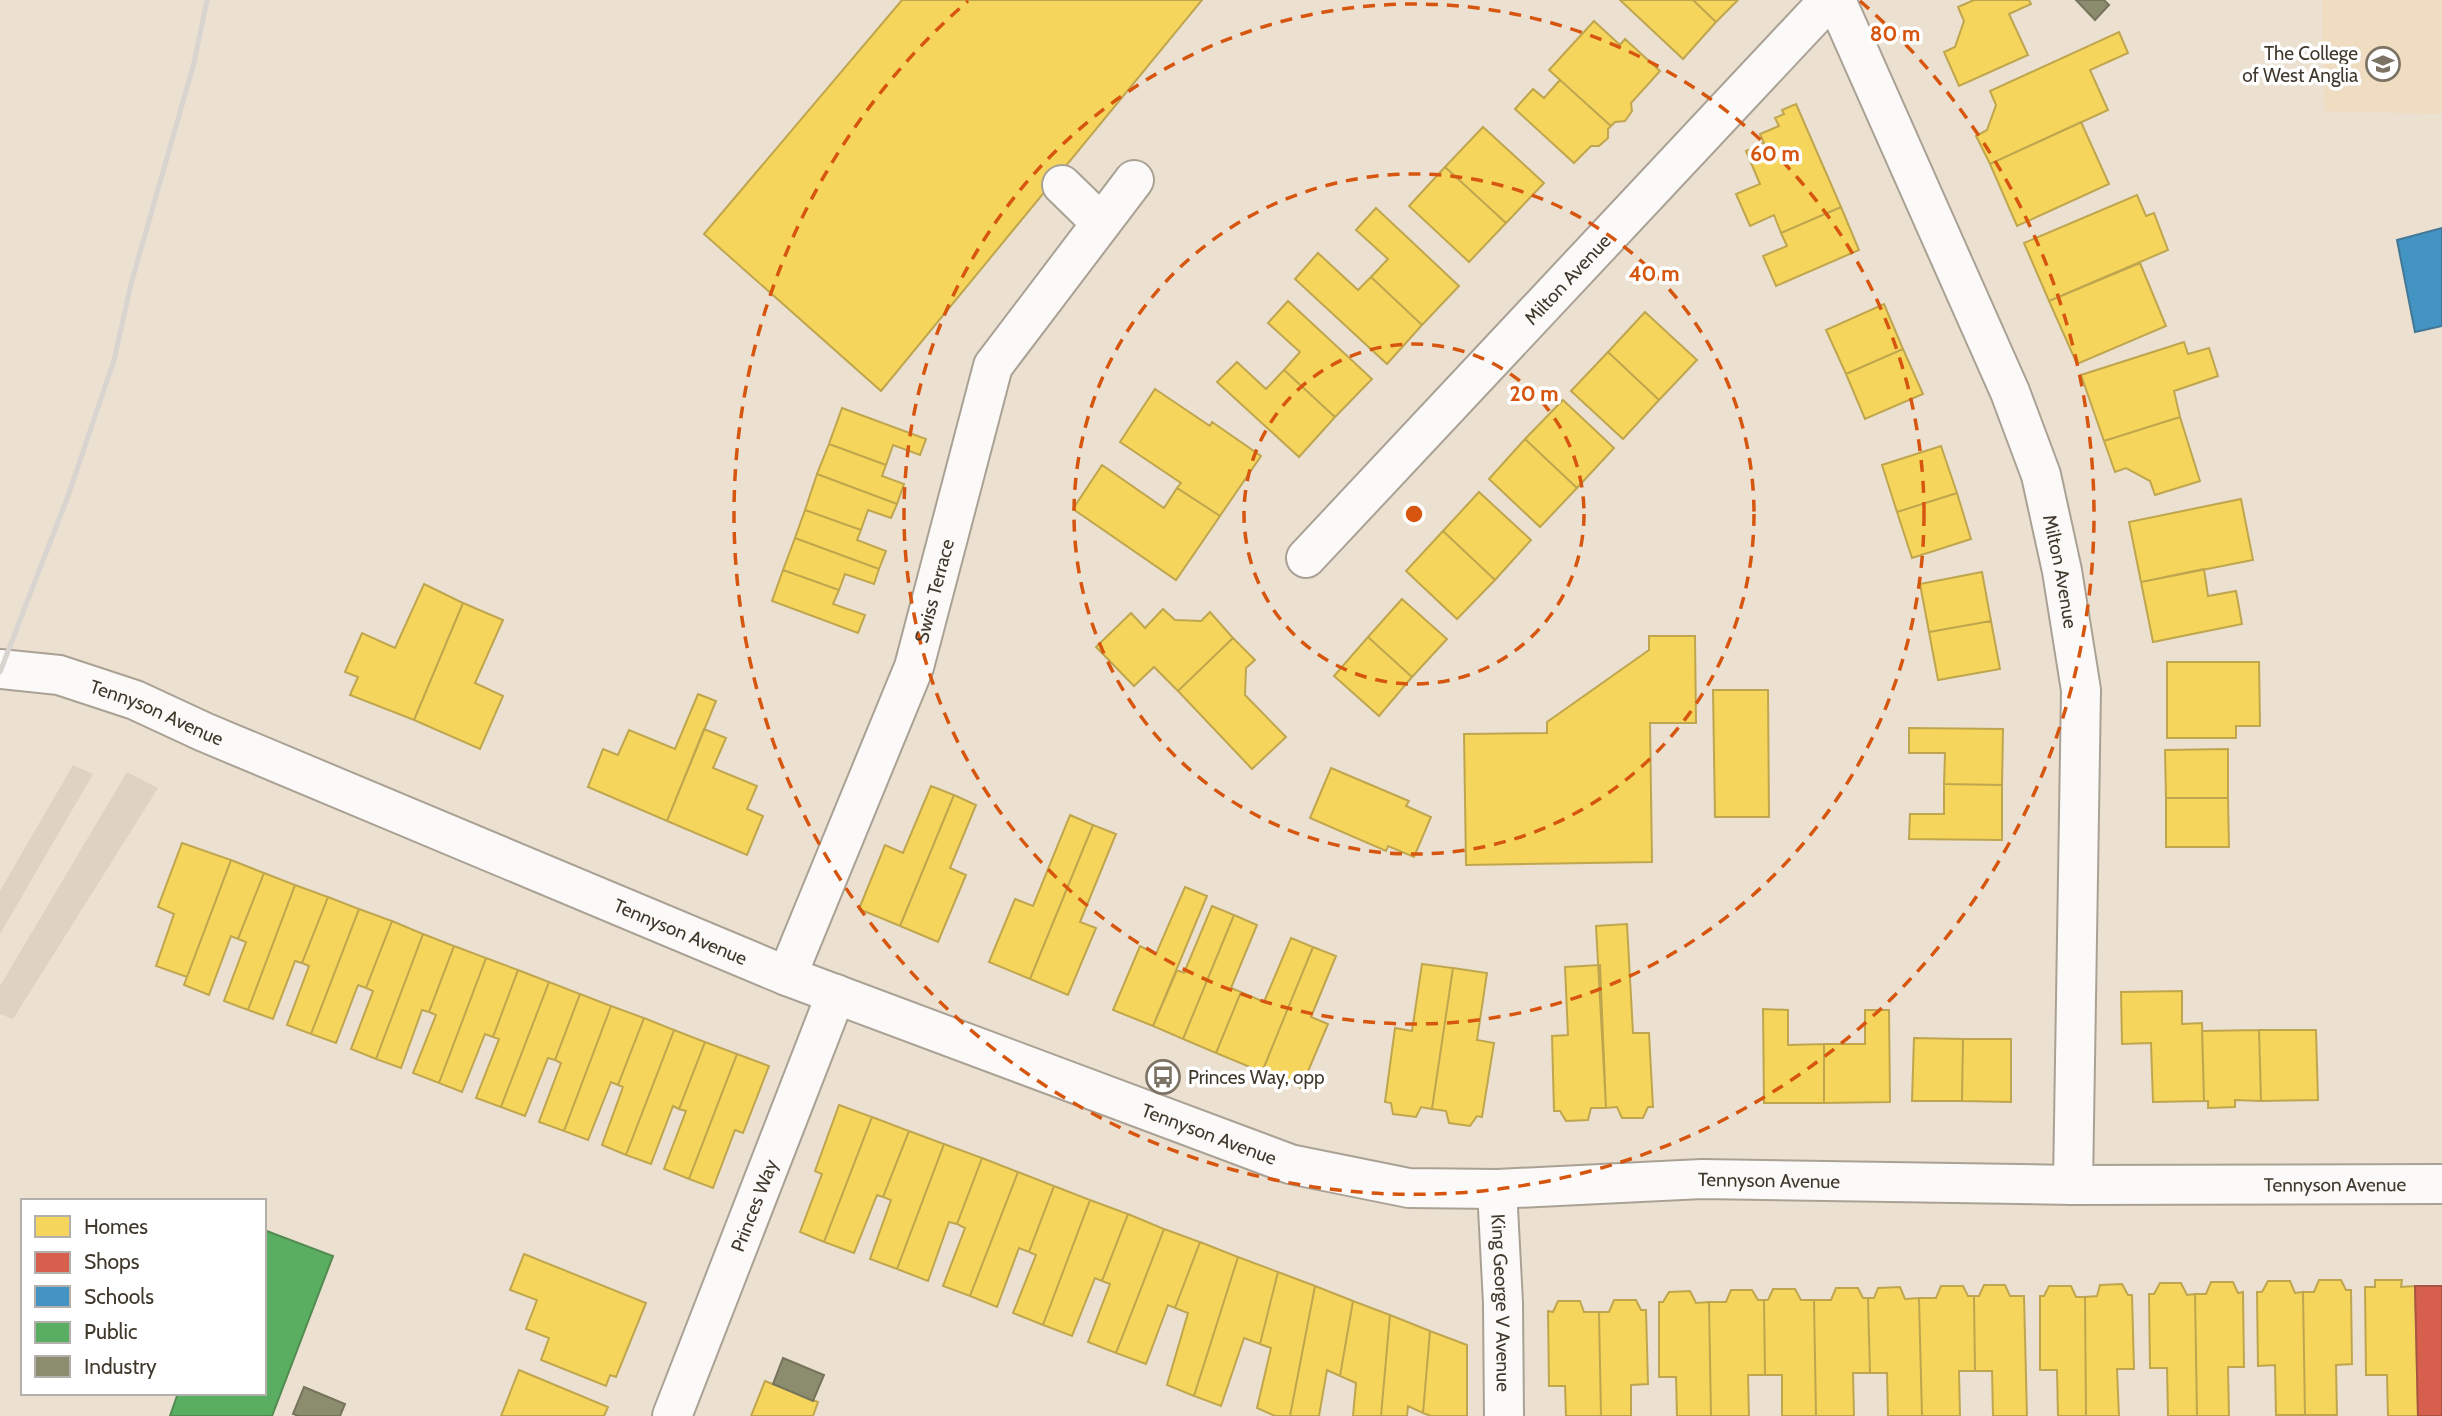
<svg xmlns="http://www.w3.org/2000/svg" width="2442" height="1416" font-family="Cabin,sans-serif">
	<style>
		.built { fill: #efdcc1 }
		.green { fill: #ded2c1 }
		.homes { fill: #f6d55c; stroke: #bfa64e; stroke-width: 2 }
		.shops { fill: #d6604d; stroke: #a95443; stroke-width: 2 }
		.schools { fill: #4393c3; stroke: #427896; stroke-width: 2 }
		.public { fill: #5aae61; stroke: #528b51; stroke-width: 2 }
		.industry { fill: #8c8c6e; stroke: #75735a; stroke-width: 2 }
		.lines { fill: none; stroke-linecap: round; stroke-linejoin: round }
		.minor-casing { stroke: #aaa195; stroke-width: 42 }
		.secondary-casing { stroke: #aaa195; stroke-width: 42 }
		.minor { stroke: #fcfaf8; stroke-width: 38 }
		.secondary { stroke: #fcfaf8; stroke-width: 38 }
		.rail { stroke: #d8d4d0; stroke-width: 5 }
		.ring { fill: none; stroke: #d7560f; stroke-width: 3.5; stroke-dasharray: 12 9 }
		.labels { text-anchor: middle; stroke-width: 7; stroke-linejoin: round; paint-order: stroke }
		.poi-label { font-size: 19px; fill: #40382c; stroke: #fff; text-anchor: end }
		.street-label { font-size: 19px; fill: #40382c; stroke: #fff }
		.centre { fill: #d7560f; stroke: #fff; stroke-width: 3.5 }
		.ring-label { font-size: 21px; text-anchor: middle; font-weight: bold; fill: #d7560f; stroke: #fff; stroke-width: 7; stroke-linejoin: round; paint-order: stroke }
	</style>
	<rect width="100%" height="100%" fill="#ece0d0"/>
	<path class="built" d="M2322 0H2442V114L2325 111Z"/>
	<path class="green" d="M73 765 93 774 0 934V891Z
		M127 772 158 788 13 1019 0 1014V986Z"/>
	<path class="homes" d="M902 0H1202L881 391 704 234Z
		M1620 0H1693L1716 22 1683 59Z
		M1693 0H1738L1716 22Z
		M1974 0H2029L2031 4 2009 14 2028 55 1959 86 1944 52 1955 47 1964 21 1958 7Z
		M1594 21 1620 45 1625 39 1660 71 1631 103 1632 111 1625 121 1615 122 1611 126 1549 70Z
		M2119 32 2128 53 2090 70 2108 110 1990 164 1976 136 1987 130 1996 105 1990 91Z
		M1560 80 1611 126 1608 129V138L1599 146H1591L1574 163 1515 109 1533 89 1544 98Z
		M1796 104 1841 207 1781 233 1774 215 1750 226 1736 194 1760 184 1746 151 1764 143 1760 134 1779 126 1775 118 1784 114 1782 110Z
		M2081 122 2109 184 2017 226 1990 164Z
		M1483 127 1544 183 1506 223 1445 167Z
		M1445 167 1506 223 1469 262 1409 206Z
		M2137 195 2146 216 2154 213 2168 250 2049 301 2024 243Z
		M1841 207 1859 250 1776 286 1763 256 1787 246 1781 233Z
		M1376 208 1459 286 1422 325 1371 277 1388 259 1356 230Z
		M1318 253 1358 290 1371 277 1422 325 1387 364 1295 279Z
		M2140 263 2166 326 2077 364 2049 301Z
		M1288 301 1372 379 1335 417 1284 370 1300 352 1268 323Z
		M1884 304 1903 349 1846 374 1826 330Z
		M1645 312 1697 360 1659 400 1608 352Z
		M2184 342 2188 354 2209 348 2218 376 2174 391 2180 417 2104 441 2081 375Z
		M1903 349 1923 394 1865 419 1846 374Z
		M1608 352 1659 400 1623 439 1571 391Z
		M1237 362 1266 389 1284 370 1335 417 1299 457 1217 382Z
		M1155 389 1210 426 1212 422 1261 456 1220 516 1177 488 1181 483 1120 442Z
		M1563 400 1614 448 1577 488 1525 439Z
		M842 408 926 439 920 455 893 445 886 465 829 444Z
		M2180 417 2200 481 2155 495 2150 481 2126 468 2115 472 2104 441Z
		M1525 439 1577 488 1540 527 1489 479Z
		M829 444 886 465 882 476 904 484 897 504 817 474Z
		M1941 446 1957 493 1897 512 1882 465Z
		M1102 465 1164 508 1177 488 1220 516 1176 580 1073 509Z
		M817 474 897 504 891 518 868 510 861 530 805 510Z
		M1479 492 1531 540 1495 580 1443 531Z
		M1957 493 1971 539 1912 558 1897 512Z
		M2241 499 2253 560 2141 582 2129 522Z
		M805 510 861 530 857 540 886 551 879 569 795 538Z
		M1443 531 1495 580 1457 619 1406 571Z
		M795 538 879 569 874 584 845 574 839 590 783 570Z
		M2204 569 2208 596 2236 591 2242 624 2153 642 2141 582Z
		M783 570 839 590 833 604 865 615 858 633 772 601Z
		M1982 572 1991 621 1929 632 1920 584Z
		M424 584 463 603 414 720 350 695 358 677 345 672 362 633 395 648Z
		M1402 599 1447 639 1412 677 1368 637Z
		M463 603 503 620 475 683 503 696 480 749 414 720Z
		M1163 609 1175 620 1201 621 1210 612 1233 638 1178 691 1154 667 1134 686 1096 647 1131 613 1145 628Z
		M1991 621 2000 669 1938 680 1929 632Z
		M1649 636H1695L1696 723H1650L1652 862 1466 865 1464 734 1547 733V722L1649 650Z
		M1368 637 1412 677 1379 716 1334 676Z
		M1233 638 1255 660 1246 668 1245 695 1286 737 1252 769 1178 691Z
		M2167 662H2259L2260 726H2236V738H2167Z
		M1713 690H1768L1769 817H1715Z
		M698 694 716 701 667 821 588 787 603 749 618 755 629 730 675 749Z
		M1909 728 2003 729 2002 785 1944 784 1945 753H1909Z
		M704 729 726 738 713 768 757 786 747 809 763 816 747 855 667 821Z
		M2228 749V798H2166L2165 750Z
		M1331 768 1409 801 1406 806 1431 817 1414 857 1388 846 1386 851 1310 818Z
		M1944 784 2002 785V840L1909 839 1910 814H1944Z
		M931 786 954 795 900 926 859 909 885 845 903 853Z
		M954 795 976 805 950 868 966 875 938 942 900 926Z
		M2166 798H2228L2229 847H2166Z
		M1070 815 1093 825 1030 979 989 962 1015 899 1033 906Z
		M1093 825 1116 834 1080 922 1096 928 1068 995 1030 979Z
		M182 843 231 860 187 977 156 966 174 914 158 907Z
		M231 860 264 873 238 939 231 936 209 995 184 985Z
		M264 873 295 885 248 1010 224 1001 246 942 238 939Z
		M295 885 328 897 302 963 295 961 273 1019 248 1010Z
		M1185 887 1207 896 1153 1026 1113 1010 1140 946 1156 954Z
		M328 897 359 909 311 1034 287 1025 309 966 302 963Z
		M1212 906 1234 915 1183 1039 1153 1026 1177 970 1184 973Z
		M359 909 392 921 366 988 358 985 336 1043 311 1034Z
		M1234 915 1257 925 1231 988 1241 992 1216 1053 1183 1039Z
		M392 921 423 934 376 1059 351 1049 373 991 366 988Z
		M1627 924 1633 1033H1649L1653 1107H1648L1643 1118H1622L1617 1107 1606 1108 1596 926Z
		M423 934 454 946 429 1012 422 1010 401 1068 376 1059Z
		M1291 938 1313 947 1262 1072 1216 1053 1241 992 1264 1002Z
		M454 946 486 958 439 1083 413 1073 436 1015 429 1012Z
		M1313 947 1336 956 1311 1017 1328 1024 1301 1088 1262 1072Z
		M486 958 518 970 493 1037 485 1034 462 1092 439 1083Z
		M1422 964 1453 968 1432 1109 1421 1107 1416 1117 1393 1114 1391 1103 1385 1102 1395 1028 1412 1031Z
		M1600 965 1606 1108H1591L1588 1120 1566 1121 1560 1111H1554L1552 1036 1568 1035 1565 967Z
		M1453 968 1487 973 1477 1040 1494 1043 1482 1117 1477 1116 1470 1126 1449 1123 1446 1111 1432 1109Z
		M518 970 549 982 501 1107 476 1098 499 1039 493 1037Z
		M549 982 580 994 555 1060 548 1058 525 1116 501 1107Z
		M2182 991V1024L2202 1023 2204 1101 2153 1102 2151 1043 2122 1044 2121 992Z
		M580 994 611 1006 564 1131 539 1122 561 1063 555 1060Z
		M611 1006 644 1018 618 1085 611 1082 588 1140 564 1131Z
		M1763 1009 1788 1010V1045L1824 1044V1103H1764Z
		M1865 1010H1889L1890 1102 1824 1103V1044H1865Z
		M644 1018 674 1030 626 1155 602 1145 623 1087 618 1085Z
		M674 1030 705 1042 679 1109 673 1106 651 1164 626 1155Z
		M2259 1030 2261 1101 2235 1100V1107L2208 1108V1101H2204L2202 1031Z
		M2259 1030H2316L2318 1100 2261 1101Z
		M1914 1038 1963 1039 1962 1101H1912Z
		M1963 1039H2011V1102L1962 1101Z
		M705 1042 737 1054 689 1179 664 1169 686 1111 679 1109Z
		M737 1054 769 1066 743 1133 735 1130 713 1188 689 1179Z
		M839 1105 872 1117 824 1242 800 1232 822 1174 815 1171Z
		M872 1117 909 1131 883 1197 877 1195 854 1253 824 1242Z
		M909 1131 944 1144 897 1269 870 1259 891 1200 883 1197Z
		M944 1144 982 1158 957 1224 949 1222 928 1281 897 1269Z
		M982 1158 1018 1172 970 1296 943 1286 965 1228 957 1224Z
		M1018 1172 1054 1186 1029 1252 1019 1248 997 1307 970 1296Z
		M1054 1186 1090 1200 1043 1325 1013 1313 1036 1255 1029 1252Z
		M1090 1200 1128 1214 1102 1281 1095 1278 1072 1336 1043 1325Z
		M1128 1214 1164 1229 1116 1353 1088 1342 1110 1284 1102 1281Z
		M1164 1229 1200 1242 1175 1308 1168 1305 1146 1364 1116 1353Z
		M1200 1242 1238 1257 1194 1396 1167 1385 1188 1313 1175 1308Z
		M524 1254 646 1303 616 1377 610 1375 606 1386 541 1360 549 1338 526 1329 537 1300 510 1290Z
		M1238 1257 1278 1272 1260 1344 1244 1338 1221 1406 1194 1396Z
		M1278 1272 1315 1286 1290 1416H1275L1257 1408 1271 1348 1260 1344Z
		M2319 1280H2341L2346 1290H2351L2352 1364 2336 1365 2337 1415H2305L2303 1292H2314Z
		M2375 1280H2402L2401 1287 2415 1286 2418 1416H2388L2387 1375H2366L2365 1287H2375Z
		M2268 1281H2290L2295 1293 2303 1292 2305 1415H2276L2275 1365 2258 1366 2257 1292H2262Z
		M2211 1282H2233L2238 1293 2243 1292 2244 1367H2228L2229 1416H2197L2195 1294H2206Z
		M2160 1283H2181L2187 1295 2195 1294 2197 1416H2168L2167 1368H2150L2149 1294H2154Z
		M2122 1284 2128 1295H2132L2134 1369H2117L2119 1416H2086L2085 1297 2097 1296 2100 1285Z
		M1984 1285H2005L2010 1296H2024L2027 1416H1993L1992 1371H1975L1974 1296H1979Z
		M1315 1286 1353 1301 1340 1376 1327 1370 1319 1416H1290Z
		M1941 1286H1963L1968 1296H1974L1975 1371H1959L1960 1416H1922L1919 1298H1936Z
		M2049 1286H2071L2076 1297H2085L2086 1416H2058L2057 1370H2040V1296H2044Z
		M1900 1287 1905 1299 1919 1298 1922 1416H1888L1887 1373H1870L1868 1298H1874L1878 1288Z
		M1836 1288H1858L1863 1298H1868L1870 1373H1853L1854 1416H1816L1814 1300H1831Z
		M1773 1289H1795L1801 1300H1814L1816 1416H1782V1375H1765L1764 1300H1768Z
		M1731 1290H1752L1758 1300H1764L1765 1375H1748L1749 1416H1711L1709 1302H1726Z
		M1690 1291 1696 1303 1709 1302 1711 1416H1677L1676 1377H1659V1302H1663L1669 1292Z
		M1614 1300H1636L1641 1310H1646L1648 1384 1631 1385V1416H1601L1599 1312H1609Z
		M1353 1301 1390 1315 1381 1416H1353L1356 1383 1340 1376Z
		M1558 1301H1580L1584 1312H1599L1601 1416H1566L1565 1386H1549L1548 1311 1553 1312Z
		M1390 1315 1430 1331 1423 1413 1408 1406 1407 1416H1381Z
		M1430 1331 1467 1345V1416H1431L1423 1413Z
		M519 1370 608 1407 604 1416H501Z
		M765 1381 818 1402 813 1416H751Z"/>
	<path class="shops" d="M2415 1286H2442V1416H2418Z"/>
	<path class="schools" d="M2442 228V326L2415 332 2397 240Z"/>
	<path class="public" d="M264 1230 333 1256 272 1416H170L178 1393H264Z"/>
	<path class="industry" d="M2076 0H2104L2109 5 2095 20Z
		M783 1358 824 1375 813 1401 773 1384Z
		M304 1387 345 1404 340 1416H299L293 1414Z"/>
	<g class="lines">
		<g class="minor-casing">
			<g id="minor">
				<path id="s1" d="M1836 0 2010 392 2041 475 2062 571 2081 690 2073 1185"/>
				<path d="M1062 185 1101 223"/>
				<path id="s2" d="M1306 558 1829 0"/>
				<path id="s3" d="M787 976 914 667 993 366 1134 180"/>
				<path id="s4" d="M1497 1189 1503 1303 1504 1416"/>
				<path id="s5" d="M672 1416 836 994"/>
			</g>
		</g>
		<g class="secondary-casing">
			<g id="secondary">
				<path id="s6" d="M0 669 59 675 135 700 204 732 787 976 1290 1164 1409 1188 1497 1189 1702 1179 2073 1185 2442 1184"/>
			</g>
		</g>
		<use href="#minor" class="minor"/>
		<use href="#secondary" class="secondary"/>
		<path class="rail" d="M0 672 68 496 114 360 131 284 194 63 207 0"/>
	</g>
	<g class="ring">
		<circle cx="1414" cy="514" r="170"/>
		<circle cx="1414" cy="514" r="340"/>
		<circle cx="1414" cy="514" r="510"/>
		<path d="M1860 1A680 680 0 1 1 968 1"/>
	</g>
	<defs>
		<g id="university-ring" transform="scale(1.75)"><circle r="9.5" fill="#fff" stroke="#7c7365" stroke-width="1.5"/><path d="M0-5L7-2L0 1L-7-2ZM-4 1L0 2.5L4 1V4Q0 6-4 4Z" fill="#7c7365"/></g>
		<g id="bus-ring" transform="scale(1.75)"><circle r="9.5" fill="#fff" stroke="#7c7365" stroke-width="1.5"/><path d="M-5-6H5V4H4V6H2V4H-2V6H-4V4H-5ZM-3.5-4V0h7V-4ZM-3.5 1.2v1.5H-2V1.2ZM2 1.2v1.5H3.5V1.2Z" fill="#7c7365"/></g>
	</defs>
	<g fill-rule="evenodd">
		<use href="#university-ring" x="2383" y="64"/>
		<use href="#bus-ring" x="1163" y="1077"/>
	</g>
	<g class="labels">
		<g class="poi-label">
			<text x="2358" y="60">The College<tspan x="2358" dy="22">of West Anglia</tspan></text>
			<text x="1188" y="1084" text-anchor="start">Princes Way, opp</text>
		</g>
		<g class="street-label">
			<text dy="7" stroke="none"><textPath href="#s2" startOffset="382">Milton Avenue</textPath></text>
			<text dy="7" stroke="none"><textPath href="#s1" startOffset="616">Milton Avenue</textPath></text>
			<text dy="7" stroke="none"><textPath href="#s3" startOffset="413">Swiss Terrace</textPath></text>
			<text dy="7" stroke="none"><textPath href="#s6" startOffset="164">Tennyson Avenue</textPath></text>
			<text dy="7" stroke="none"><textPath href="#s6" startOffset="732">Tennyson Avenue</textPath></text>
			<text dy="7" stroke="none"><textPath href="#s6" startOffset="1298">Tennyson Avenue</textPath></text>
			<text dy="7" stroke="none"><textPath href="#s6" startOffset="1866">Tennyson Avenue</textPath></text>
			<text dy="7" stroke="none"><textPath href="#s6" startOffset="2432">Tennyson Avenue</textPath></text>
			<text dy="7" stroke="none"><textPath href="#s5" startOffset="226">Princes Way</textPath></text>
			<text dy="7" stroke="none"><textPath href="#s4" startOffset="114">King George V Avenue</textPath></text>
		</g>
	</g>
	<circle cx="1414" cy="514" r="10" class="centre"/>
	<g class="ring-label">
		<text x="1895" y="41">80 m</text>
		<text x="1775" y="161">60 m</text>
		<text x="1654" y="281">40 m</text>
		<text x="1534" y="401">20 m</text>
	</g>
	<rect x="21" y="1199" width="245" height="196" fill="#ffffff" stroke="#b3afab" stroke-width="2"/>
	<rect x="35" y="1216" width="35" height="21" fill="#f6d55c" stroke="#b3afab" stroke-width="2"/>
	<text x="84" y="1234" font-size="21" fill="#40382c">Homes</text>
	<rect x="35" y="1252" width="35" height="21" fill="#d6604d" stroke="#b3afab" stroke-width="2"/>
	<text x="84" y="1269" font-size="21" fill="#40382c">Shops</text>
	<rect x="35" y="1286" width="35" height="21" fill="#4393c3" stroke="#b3afab" stroke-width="2"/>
	<text x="84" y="1304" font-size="21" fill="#40382c">Schools</text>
	<rect x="35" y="1322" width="35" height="21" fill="#5aae61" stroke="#b3afab" stroke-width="2"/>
	<text x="84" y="1339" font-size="21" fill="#40382c">Public</text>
	<rect x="35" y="1356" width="35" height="21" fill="#8c8c6e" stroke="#b3afab" stroke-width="2"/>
	<text x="84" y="1374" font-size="21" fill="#40382c">Industry</text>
</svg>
